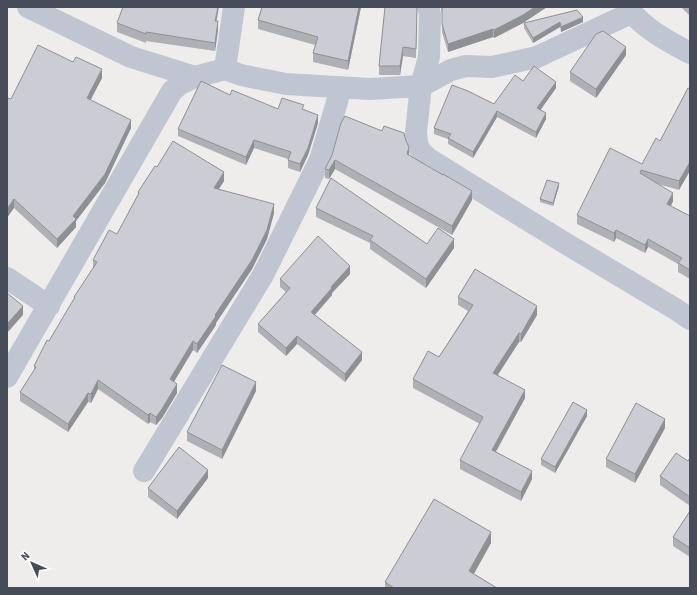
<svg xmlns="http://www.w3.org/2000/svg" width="697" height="595" font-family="'Source Sans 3',sans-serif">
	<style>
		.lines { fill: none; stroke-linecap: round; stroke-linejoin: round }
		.minor { stroke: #c0c6d1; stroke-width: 22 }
		.wall { fill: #afb0b6 }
		.shaded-wall { fill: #8f9094 }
		.building { fill: #cccdd4; stroke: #8f9094 }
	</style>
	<rect width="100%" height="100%" fill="#efedec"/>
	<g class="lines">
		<path class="minor" d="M28 7 131 57 195 77
			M428 7 430 14 429 57 421 86 416 132 417 144 422 153 429 159 560 240 677 310 690 319
			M627 7C643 28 667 41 690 53
			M225 69 234 7
			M7 278 49 306
			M7 377 172 91 180 84 195 77 225 69 241 75 286 84 370 89 421 86 451 70 466 66 492 67 537 57 631 13
			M144 471 263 275 320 160 341 88"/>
	</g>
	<path class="wall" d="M361 7 348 70 313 62V53L315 45 258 29V20Z
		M383 7H417L416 58 403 56 400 75H379V66L385 7Z
		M441 7H547L523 23 494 38 493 37 448 52 442 32V13Z
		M681 7H690V16Z
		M217 21 218 30 215 51 146 41V43L117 32V23Z
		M583 22 561 32 560 27 533 43 524 28V23Z
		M626 55 596 98 570 81V72Z
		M102 78 90 100 131 128 105 183 76 221V227L57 248 14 208 11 99Z
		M523 81 556 88 540 110 546 119 536 138 497 117 473 158 448 144V139L434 134V128L494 104Z
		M688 88 679 190 658 184 673 201 671 206 690 216V279L678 272V264L648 247 645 253 616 238 614 242 577 224V215L642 164 660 141Z
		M230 95 278 109H304L318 123 308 155 300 172 288 168V159L254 148 246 165 178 136V129Z
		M406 141 409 156 472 200 452 235 335 169 329 179 325 178V169L332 155Z
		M157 167 224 181 219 189 274 213 267 239 252 269 216 323V325L197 353 193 350 174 382 177 393 162 418 156 425 150 422 148 424 98 389 91 403 88 402 68 432 20 401V392L34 371V366L74 299V297L93 269V260L117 234 138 195V192Z
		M559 186 553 206 540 202V199Z
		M316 208 427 244 454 248 426 288 370 249V243L316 217Z
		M350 274 332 293V295L315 315 362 360 345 382 297 344 286 356 258 332V324L286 292 280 287V279Z
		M458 297 537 315 521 342H519L498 375 525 398 496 452 532 479 521 501 460 469V460L480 424 413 388V379L439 357 468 311 458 305Z
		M256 391 222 459 187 441V432Z
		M587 416 555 473 541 465V459Z
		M665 428 635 483 606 467V459Z
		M690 458V506L660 485V476L688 461Z
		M208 478 177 519 148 497V488Z
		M690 511V557L673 546V537Z
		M491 543 474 574 497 588H385V582Z"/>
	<path class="shaded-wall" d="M218 7H219L215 29V21Z
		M359 7H361L348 70V61Z
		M535 7H547L523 23 494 38V30Z
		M583 17V22L561 32V27Z
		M218 21V30L215 51V43Z
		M560 22V27L533 43V38Z
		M493 29V37L448 52V44Z
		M403 47V56L400 75V66Z
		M626 47V55L596 98V89Z
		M102 69V78L87 107V98Z
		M556 82V88L537 115V108Z
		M497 111V117L473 158V152Z
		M546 113V119L536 138V132Z
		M318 115V123L308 155 300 172V164Z
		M131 120V128L105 183 76 221V227L57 248V239L73 216Z
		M254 140V148L246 165V157Z
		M409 147V156L407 154Z
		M335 160V169L329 179V170Z
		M690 162V171L679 190V181Z
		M224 172V181L214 196V188Z
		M559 183V186L553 206V203Z
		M472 191V200L452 235V226Z
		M673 193V201L667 213V204Z
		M14 199V208L7 218V209Z
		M274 204V213L267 239 252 269 216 323V325L197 353V344L215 315Z
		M616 230V238L614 242V233Z
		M454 239V248L426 288V279Z
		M648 239V247L645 253V245Z
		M350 266V274L332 293V295L311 319V312L331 287Z
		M23 306V315L7 333V324Z
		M537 306V315L521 342V334Z
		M519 333V342L493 382V373Z
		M297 336V344L286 356V348Z
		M193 341V350L170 388V379Z
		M362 352V360L345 382V374Z
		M98 380V389L91 403V394Z
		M256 382V391L222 459V450Z
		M177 384V393L162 418 156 425V417Z
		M525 390V398L492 458V450Z
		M88 393V402L68 432V424Z
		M587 410V416L555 473V467Z
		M150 413V422L148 424V415Z
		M665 419V428L635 483V474Z
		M208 470V478L177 519V511Z
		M532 471V479L521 501V492Z
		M491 532V543L469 582V571Z"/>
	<path class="building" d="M123 7H218L215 21H218L215 43 146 32V34L117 23Z
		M262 7H359L348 61 313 53 318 37 258 20Z
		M385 7H417L416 49 403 47 400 66H379Z
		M442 7H535L523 15 494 30 493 29 448 44 442 24Z
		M577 10 583 17 561 27 560 22 533 38 524 23Z
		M603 31 626 47 596 89 570 72 596 34Z
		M38 45 73 62 76 57 102 69 87 98 131 120 105 174 73 216 76 219 57 239 14 199 7 209V98L11 99Z
		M534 66 556 82 537 108 546 113 536 132 497 111 473 152 448 138 451 134 434 128 452 85 468 91 494 104 515 75 523 81Z
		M201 81 230 95 232 90 278 109 282 98 304 105 302 109 318 115 308 148 300 164 288 160 291 152 254 140 246 157 178 129Z
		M688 88 690 89V162L679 181 641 170 640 173 673 193 667 204 690 216V270L678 263 682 258 648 239 645 245 616 230 614 233 577 215 610 148 642 164 656 138 660 141Z
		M345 116 382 131 384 126 404 133 406 141 409 147 407 154 443 175V174L472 191 452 226 335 160 329 170 325 169 332 155 341 123Z
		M173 141 224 172 214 188 274 204 267 230 252 260 215 315 216 316 197 344 193 341 170 379 177 384 162 409 156 417 150 413 148 415 98 380 91 394 88 393 68 424 20 392 36 367 34 366 47 340 49 341 75 297H74L97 262 93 260 109 230 117 234 139 193 138 192 155 166 157 167Z
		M331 178 427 244 438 228 454 239 426 279 370 240 373 236 316 208Z
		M547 180 559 183 553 203 540 199Z
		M318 236 350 266 331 287 332 288 311 312 362 352 345 374 297 336 286 348 258 324 290 288 280 279Z
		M475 269 537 306 521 334 519 333 493 373 525 390 492 450 532 471 521 492 460 460 483 417 413 379 428 351 439 357 473 305 458 297Z
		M7 293 23 306 7 324Z
		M222 365 256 382 222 450 187 432Z
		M573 402 587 410 555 467 541 459Z
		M636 403 665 419 635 474 606 459Z
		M179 447 208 470 177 511 148 488Z
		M676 453 688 461 690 458V497L660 476Z
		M434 499 491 532 469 571 497 588H394L385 582Z
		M690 511V548L673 537Z"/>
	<rect width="697" height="595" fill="none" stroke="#464c59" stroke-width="16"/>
	<g transform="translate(32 563) rotate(315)" stroke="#ffffff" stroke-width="3" paint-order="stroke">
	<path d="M0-3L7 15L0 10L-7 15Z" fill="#464c59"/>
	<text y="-6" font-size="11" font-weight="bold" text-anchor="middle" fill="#464c59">N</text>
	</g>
</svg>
